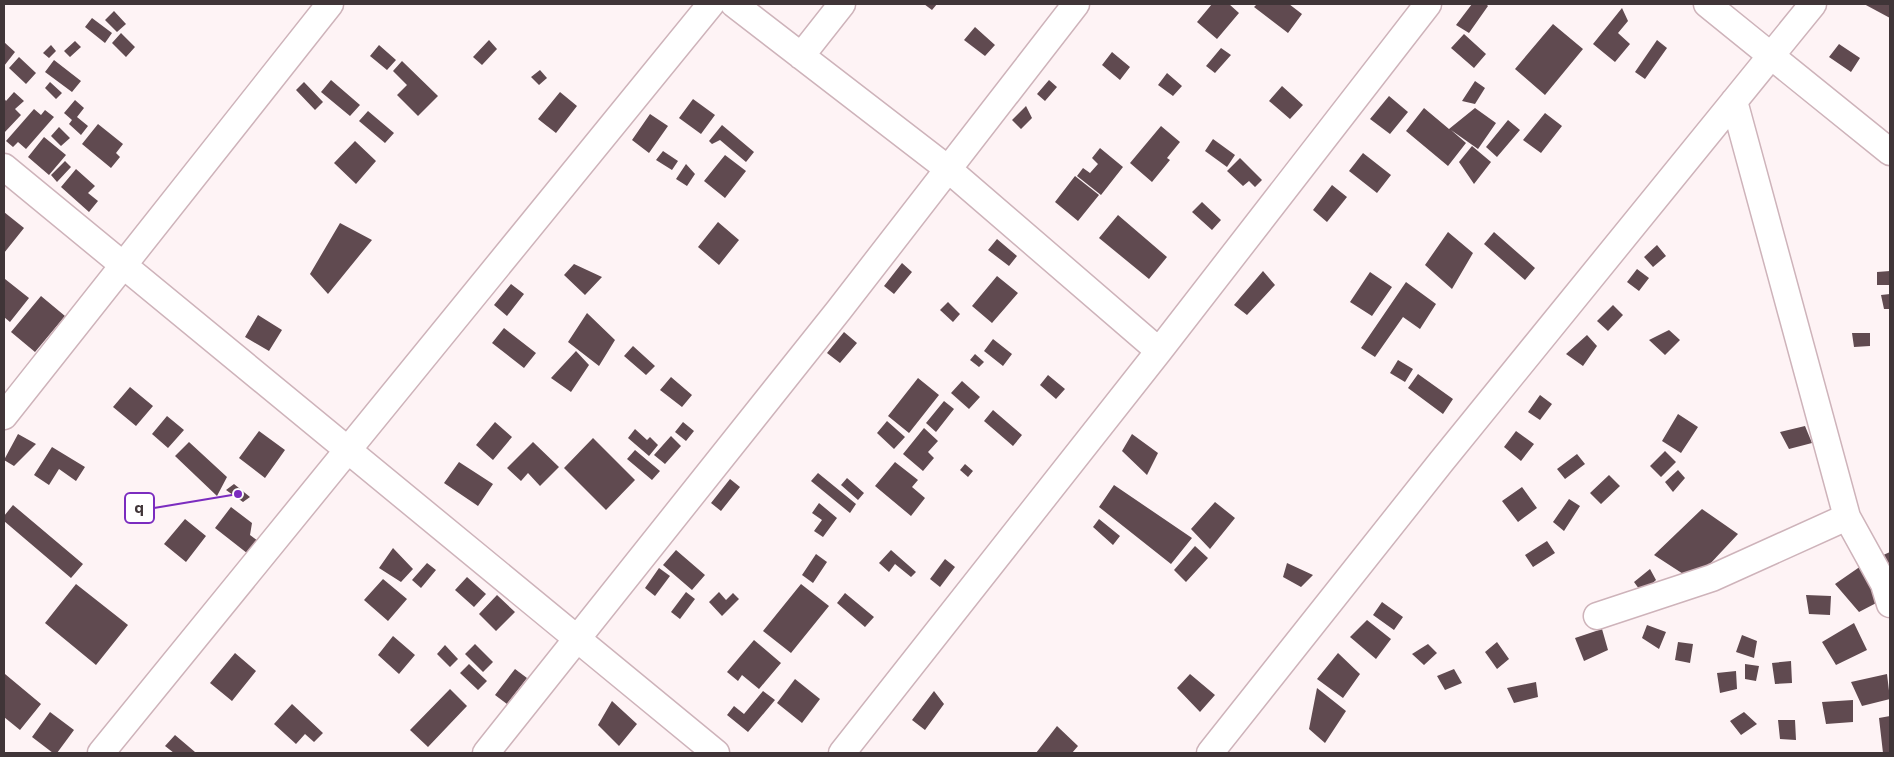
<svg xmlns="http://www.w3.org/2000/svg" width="1894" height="757" font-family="'Golos Text',sans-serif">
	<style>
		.building { fill: #604a50 }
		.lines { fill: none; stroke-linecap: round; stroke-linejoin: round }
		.minor-casing { stroke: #ceb3ba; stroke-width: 29 }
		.minor { stroke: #fff; stroke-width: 26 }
		.leader { fill: none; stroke: #7b2cbf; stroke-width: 2 }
		.callout-dot { fill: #7b2cbf; stroke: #fff; stroke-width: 2 }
		.callout { fill: #fff; stroke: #7b2cbf; stroke-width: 2 }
		.callout-label { font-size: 15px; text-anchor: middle; font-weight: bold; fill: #403538 }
	</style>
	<rect width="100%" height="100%" fill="#fef3f5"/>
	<path class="building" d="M924 4H937L932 10Z
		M1212 4H1229L1239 13 1217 39 1197 22Z
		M1257 4H1289L1302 14 1288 33 1254 7Z
		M1472 4H1486L1488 6 1469 33 1456 25Z
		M1864 4H1890V18Z
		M1622 8 1628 21 1618 33 1630 44 1615 62 1593 44Z
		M114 11 126 24 117 32 105 20Z
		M92 18 112 33 105 43 85 27Z
		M1553 24 1583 49 1545 95 1515 69Z
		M975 27 995 45 985 56 964 40Z
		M121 33 135 47 126 57 112 43Z
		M1464 34 1486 54 1474 68 1451 48Z
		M489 40 497 49 482 65 473 57Z
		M1657 40 1667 48 1645 79 1635 72Z
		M75 41 81 47 70 57 64 51Z
		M4 42 15 52 4 66Z
		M1839 44 1860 58 1851 72 1829 57Z
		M51 45 56 51 49 58 43 53Z
		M379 45 396 60 387 70 370 56Z
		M1221 48 1231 55 1215 73 1206 66Z
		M1112 52 1130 67 1120 80 1102 65Z
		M19 57 36 73 26 84 9 68Z
		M54 60 81 81 72 92 45 72Z
		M402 61 438 96 418 116 397 95 407 85 393 71Z
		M540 70 547 78 539 85 531 77Z
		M1167 73 1182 86 1173 96 1158 85Z
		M331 80 360 105 350 116 321 92Z
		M1049 80 1057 87 1045 101 1037 94Z
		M1475 81 1485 88 1475 104 1462 101Z
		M50 82 62 93 56 99 45 88Z
		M304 82 323 102 315 110 296 90Z
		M1282 86 1303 105 1290 119 1269 101Z
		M14 92 24 101 15 109 21 115 4 133V98L6 101Z
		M560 92 577 106 556 133 538 119Z
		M1389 96 1408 112 1390 134 1370 119Z
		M693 99 715 115 701 134 679 118Z
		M75 100 84 108 77 117 88 126 81 135 69 124 72 120 64 113Z
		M1026 106 1032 118 1021 129 1012 120Z
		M1424 108 1449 129 1475 108 1496 123 1478 149 1451 130 1466 143 1448 166 1406 131Z
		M34 109 41 115 45 110 54 117 26 149 18 142 13 147 6 141Z
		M368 111 394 133 385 143 359 121Z
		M1545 113 1562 126 1541 153 1523 140Z
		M650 114 668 126 649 153 632 140Z
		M1508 120 1520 130 1497 157 1486 147Z
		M98 124 123 144 116 153 120 157 111 168 82 144Z
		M722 125 754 152 746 162 720 140 712 144 709 141Z
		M1161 126 1180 142 1167 158 1170 160 1152 182 1130 163Z
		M59 127 70 138 61 146 51 136Z
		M44 137 66 155 49 175 28 157Z
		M1213 139 1235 155 1227 167 1205 151Z
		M355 141 376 161 356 184 334 163Z
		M1472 146 1491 162 1474 184 1459 162Z
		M1100 148 1123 167 1101 195 1077 176 1083 168 1090 173 1098 164 1092 158Z
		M663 151 678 161 672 170 656 160Z
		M1363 153 1391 175 1377 193 1349 171Z
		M725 155 746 171 725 198 704 181Z
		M1240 158 1262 180 1255 187 1249 181 1243 186 1227 171Z
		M65 161 71 167 57 182 51 175Z
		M686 164 695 174 687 186 676 179Z
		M76 169 95 186 88 193 98 201 89 212 61 187Z
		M1075 176 1099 195 1078 221 1055 202Z
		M1332 185 1347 197 1327 222 1313 210Z
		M1202 202 1221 220 1212 230 1192 212Z
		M4 212 24 228 4 253Z
		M1118 215 1167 257 1149 279 1099 238Z
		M718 222 739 240 719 265 698 247Z
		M340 223 372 240 328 294 310 274Z
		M1448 232 1473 253 1452 289 1425 265Z
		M1494 232 1535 268 1525 280 1484 244Z
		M997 239 1017 256 1009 266 988 250Z
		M1657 245 1666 256 1653 267 1644 257Z
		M902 263 912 272 894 294 884 286Z
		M574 264 602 277 585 295 564 275Z
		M1637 269 1649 278 1639 291 1627 282Z
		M1263 271 1275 285 1247 315 1234 305Z
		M1890 271V285H1877V272Z
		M1370 272 1392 287 1372 316 1350 302Z
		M997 276 1018 293 992 323 972 306Z
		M5 279 29 298 10 322 4 317Z
		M1406 282 1436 304 1420 329 1403 317 1375 357 1361 348Z
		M511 284 524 294 507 316 494 305Z
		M1890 294V309H1884L1881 295Z
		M41 296 65 316 35 352 11 332Z
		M948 302 960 314 953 322 940 310Z
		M1613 305 1623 315 1608 331 1597 321Z
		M587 313 615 340 599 366 568 342Z
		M258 315 282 330 269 351 245 337Z
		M504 328 536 353 524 368 492 343Z
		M1669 330 1680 340 1665 355 1649 340Z
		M844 332 857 343 840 363 827 353Z
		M1852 333H1870V346L1854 347Z
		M1587 335 1597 346 1583 366 1566 354Z
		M993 339 1012 354 1003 366 984 351Z
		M633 346 655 366 646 375 624 356Z
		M576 351 589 365 571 392 551 378Z
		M975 354 984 362 979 367 970 360Z
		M1398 360 1413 369 1405 382 1390 373Z
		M1418 374 1453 399 1443 414 1408 388Z
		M1048 375 1065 389 1056 399 1040 385Z
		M671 377 692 395 682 407 660 390Z
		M918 378 939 395 909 433 888 416Z
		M962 381 980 397 969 409 951 393Z
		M130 387 153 406 136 426 113 407Z
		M1540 395 1552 404 1540 420 1528 412Z
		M944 401 954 409 936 432 926 423Z
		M993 410 1022 435 1013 446 984 421Z
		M1678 414 1698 427 1681 453 1662 441Z
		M167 416 184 430 168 448 152 434Z
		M887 421 905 437 894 449 877 433Z
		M495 422 512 437 493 460 476 445Z
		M683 422 694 431 686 441 675 432Z
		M1805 426 1812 443 1789 449 1780 432Z
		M924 428 938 441 928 452 934 458 923 471 903 454Z
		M635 429 647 440 650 437 658 445 649 456 628 438Z
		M259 431 285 450 265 478 239 458Z
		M1516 431 1534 444 1521 461 1504 447Z
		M18 434 36 444 14 466 4 460Z
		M1132 434 1158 453 1147 475 1122 451Z
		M671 436 681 446 665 464 654 455Z
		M593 438 635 480 606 510 564 468Z
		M189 442 227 477 217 496 175 456Z
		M533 442 559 467 540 486 528 473 521 481 507 468Z
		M52 447 85 467 76 481 59 469 49 485 34 475Z
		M635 450 660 471 652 480 627 459Z
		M1665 451 1676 462 1661 477 1650 466Z
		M1577 454 1585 464 1565 479 1557 469Z
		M459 462 493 484 478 506 444 483Z
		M895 462 918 480 912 487 925 498 911 516 875 486Z
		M965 464 973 471 968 477 960 470Z
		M1678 470 1685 478 1673 492 1665 482Z
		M818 473 856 504 850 513 811 481Z
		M1609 475 1620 486 1601 504 1590 493Z
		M847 478 864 493 858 500 841 485Z
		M730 479 740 487 721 511 711 503Z
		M234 484 250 497 243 502 226 490Z
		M1114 485 1192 538 1171 564 1099 507Z
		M1522 487 1537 508 1518 522 1502 501Z
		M1569 499 1580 506 1564 531 1553 522Z
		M1215 502 1235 518 1210 549 1191 529Z
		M819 503 837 518 823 537 814 531 822 520 812 513Z
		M13 505 83 564 71 578 4 521V516Z
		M231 507 252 523 250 535 262 544 252 557 215 528Z
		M1702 509 1738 534 1694 581 1654 555Z
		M185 519 206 536 186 562 164 544Z
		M1099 519 1120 536 1113 545 1093 527Z
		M1547 541 1555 553 1533 567 1525 555Z
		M1195 546 1208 558 1186 582 1174 570Z
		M393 548 413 569 401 582 379 568Z
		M676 550 705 575 692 590 663 565Z
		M891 550 916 572 911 577 895 564 889 572 879 563Z
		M1890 552V571L1881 556Z
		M816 554 827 562 813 583 802 575Z
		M945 559 955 567 940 587 930 579Z
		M427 563 436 570 421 588 412 580Z
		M1287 563 1313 575 1301 587 1283 577Z
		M1861 566 1882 600 1859 612 1835 584Z
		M659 568 670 576 655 596 645 588Z
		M1650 569 1656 580 1642 593 1634 582Z
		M467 577 486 594 474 607 455 590Z
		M383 579 407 599 388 621 364 600Z
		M76 584 128 625 96 665 45 623Z
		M801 584 829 606 791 653 763 631Z
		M686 592 695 599 680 619 671 612Z
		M719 592 726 600 733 593 739 599 722 616 709 602Z
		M845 593 874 617 865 627 837 603Z
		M497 595 515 612 496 631 479 614Z
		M1806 595 1831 596 1830 615 1809 614Z
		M1382 602 1403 617 1394 630 1373 615Z
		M1367 620 1391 639 1376 659 1350 637Z
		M1854 623 1867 650 1836 665 1822 642Z
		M1647 625 1666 632 1659 649 1642 638Z
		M1602 629 1608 650 1584 661 1575 638Z
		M1742 635 1757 641 1754 658 1736 652Z
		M393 636 415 655 399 674 378 655Z
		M754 640 781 663 759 689 742 675 738 681 727 672Z
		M1497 642 1509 659 1497 669 1485 652Z
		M1678 642 1693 644 1690 663 1675 660Z
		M475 644 493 662 483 672 465 654Z
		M1428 644 1437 653 1424 665 1412 654Z
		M445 645 458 659 450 667 437 654Z
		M235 653 256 671 232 701 210 683Z
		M1338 653 1360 674 1343 698 1317 679Z
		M1791 661 1792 683 1775 684 1772 663Z
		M469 664 487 681 478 690 460 673Z
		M1745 664 1759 666 1756 681 1745 679Z
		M515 669 527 678 507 704 495 695Z
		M1454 669 1462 683 1445 690 1437 676Z
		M1736 671 1737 689 1720 693 1717 673Z
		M5 674 41 704 20 730 4 717Z
		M1190 674 1215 695 1200 712 1177 688Z
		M1887 674 1890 699 1862 706 1851 682Z
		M795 679 820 699 802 723 777 703Z
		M1536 682 1538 697 1514 703 1507 688Z
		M1317 688 1346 711 1325 743 1309 729Z
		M450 689 467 706 428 747 410 730Z
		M763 691 775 700 748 732 727 715 734 706 744 714Z
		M934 691 944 704 925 730 912 720Z
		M1853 700V722L1826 724 1822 702Z
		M612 701 637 724 619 746 598 725Z
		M292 704 323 733 314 742 305 734 296 744 274 724Z
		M50 712 74 730 57 753H53L32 737Z
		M1744 712 1757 724 1741 735 1730 721Z
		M1890 716V753H1883L1879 718Z
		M1778 720H1795L1796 740 1780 739Z
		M1057 726 1078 746 1072 753H1036Z
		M175 735 195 752 193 753H174L165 746Z"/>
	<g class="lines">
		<g class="minor-casing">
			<path id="minor" d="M734 4 948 169 1159 351
				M1707 4 1890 152
				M801 56 842 4
				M1734 101 1847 517 1884 584 1890 604
				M4 167 716 753
				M4 416 330 4
				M1597 616 1712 578 1847 517
				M101 753 711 4
				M486 753 839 310 1076 4
				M842 753 1159 351 1428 4
				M1210 753 1441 462 1813 4"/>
		</g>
		<use href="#minor" class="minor"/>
	</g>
	<path class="leader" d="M238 494L154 508"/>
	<circle class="callout-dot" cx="238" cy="494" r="5"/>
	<rect class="callout" x="125" y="493" width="29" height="30" rx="5"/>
	<g class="callout-label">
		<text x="139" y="513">q</text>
	</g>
	<rect width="1894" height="757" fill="none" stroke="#403538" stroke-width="10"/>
</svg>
